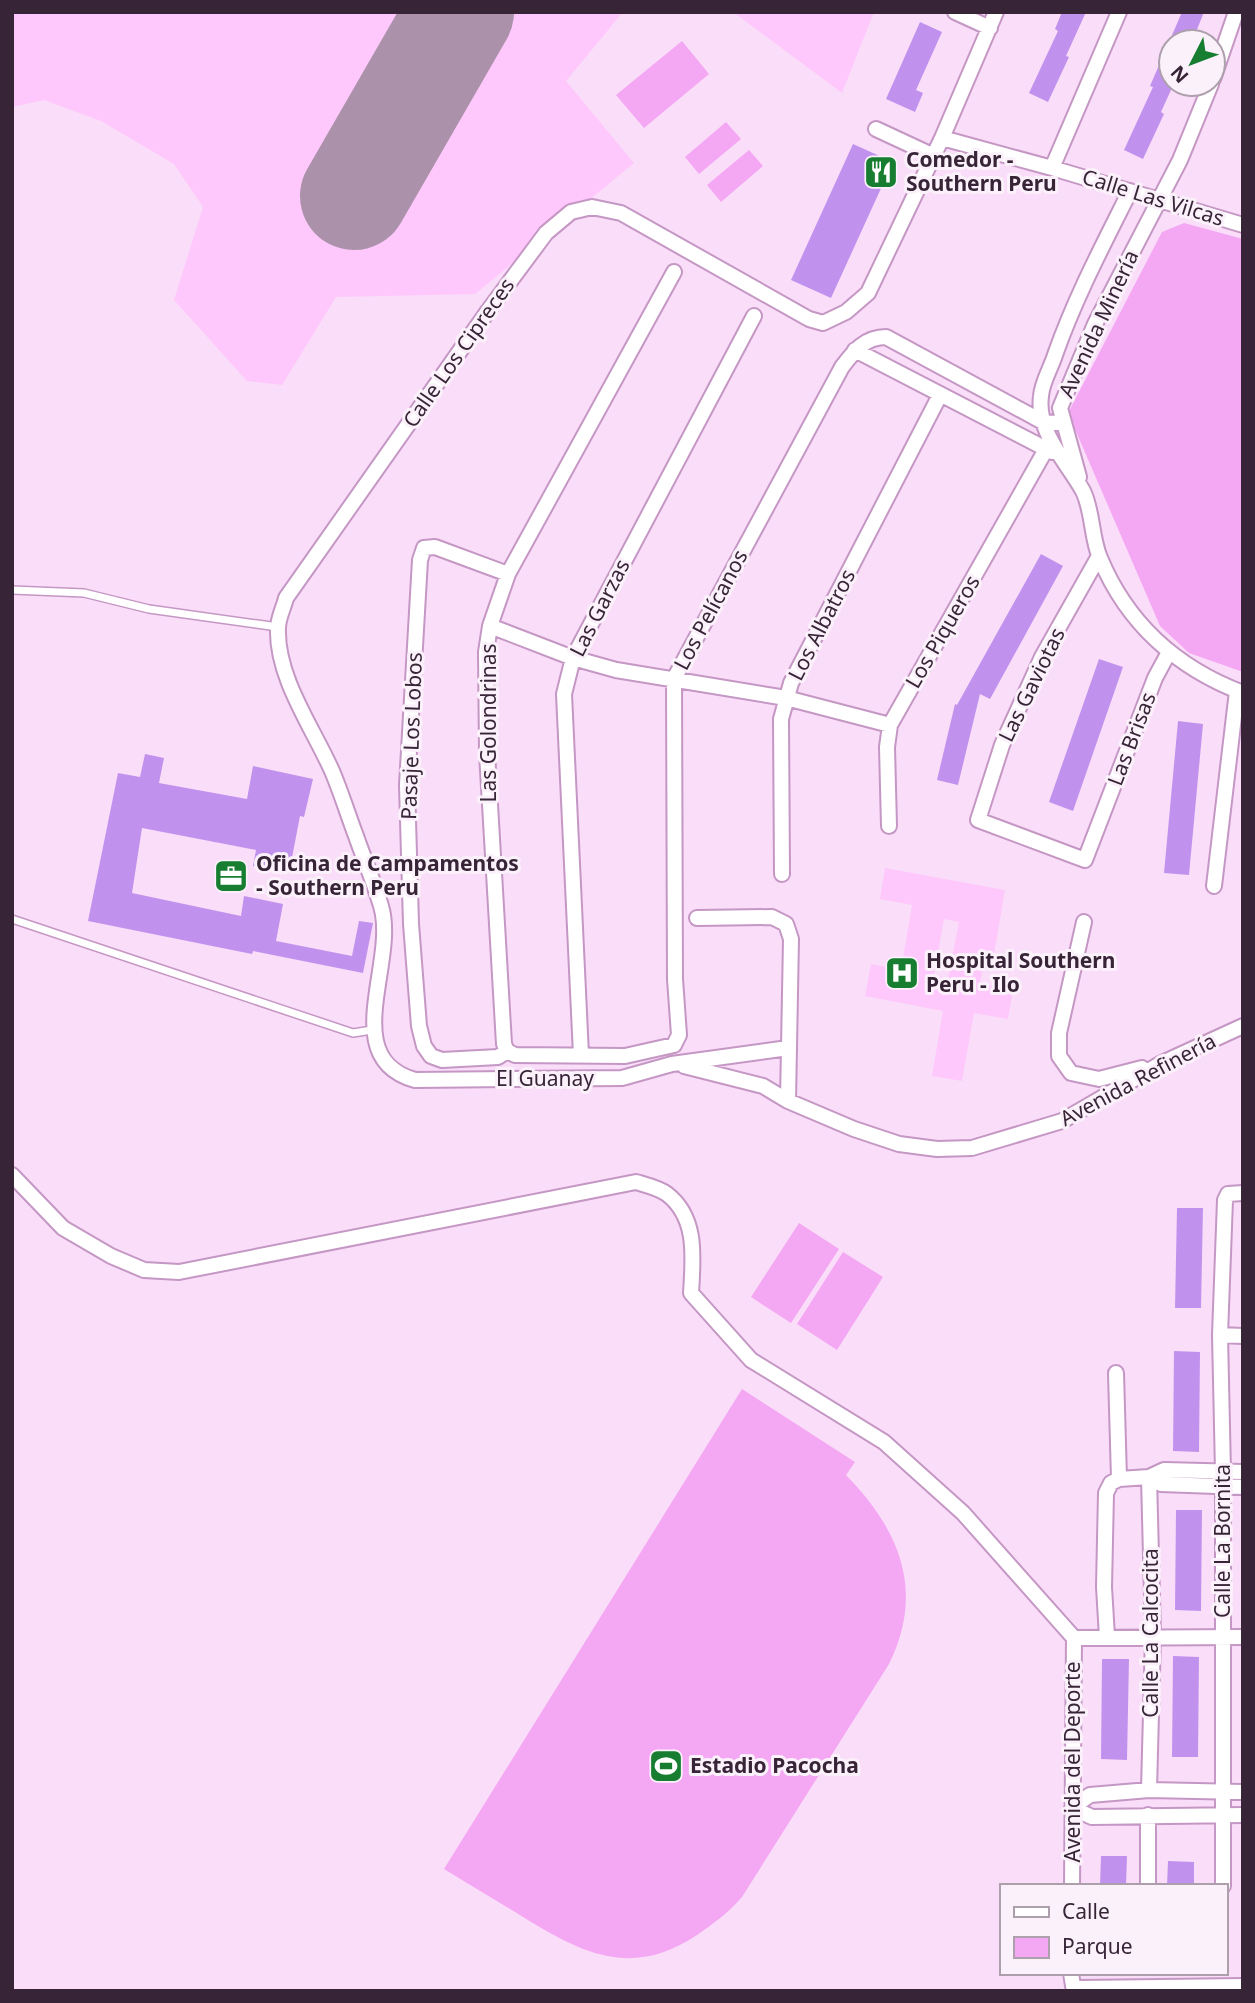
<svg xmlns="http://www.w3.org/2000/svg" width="1255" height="2003" font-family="'Noto Sans',sans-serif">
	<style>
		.built { fill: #fec8fc; fill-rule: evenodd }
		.green { fill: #f4a7f3 }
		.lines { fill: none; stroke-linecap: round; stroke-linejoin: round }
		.runway { stroke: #ab92aa; stroke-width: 108 }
		.building { fill: #c192ed }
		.lane-casing { stroke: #c597c4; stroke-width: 10 }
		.street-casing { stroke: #c597c4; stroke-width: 18 }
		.lane { stroke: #fff; stroke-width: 7 }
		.street { stroke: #fff; stroke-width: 14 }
		.labels { text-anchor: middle; stroke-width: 6; stroke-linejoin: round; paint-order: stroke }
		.poi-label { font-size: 21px; font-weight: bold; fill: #372537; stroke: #fbf1fa; text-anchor: start }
		.street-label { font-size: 21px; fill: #372537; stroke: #fbf1fa }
	</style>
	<rect width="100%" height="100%" fill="#faddf9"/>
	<path class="built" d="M12 12H623L566 81 634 163 475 294 336 297 282 385 247 381 174 300 203 207 174 164 101 121 44 100 12 107Z
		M733 12H874L842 93Z
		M885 868 1005 890 994 954 985 953 980 984 1013 990 1008 1019 974 1013 962 1081 932 1076 943 1011 865 996 871 964 901 970 912 905 880 899ZM944 919 959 922 948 979 934 975Z"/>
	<path class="green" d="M682 41 709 74 644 128 616 95Z
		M726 122 741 139 699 174 685 157Z
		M749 150 763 166 721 202 707 185Z
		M1184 223 1243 239V672L1189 653 1160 626 1068 413 1162 232Z
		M799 1223 839 1249 791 1323 751 1297Z
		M843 1252 883 1277 837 1350 797 1324Z
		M742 1389 855 1462 846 1475C900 1530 925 1591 889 1664L742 1897C728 1913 713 1924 697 1935 631 1979 582 1953 523 1917 497 1901 470 1885 444 1869Z"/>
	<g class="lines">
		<path class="runway" d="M354 196 460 12"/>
	</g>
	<path class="building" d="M1062 12H1086L1066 56 1069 57 1048 102 1029 93 1058 31 1055 29Z
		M1182 12H1204L1192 42H1171V90L1161 112 1164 114 1143 159 1124 150 1153 87 1150 86Z
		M920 22 942 32 916 90 923 93 915 112 886 99Z
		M853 144 893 162 831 298 791 280Z
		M1041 554 1063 566 990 699 980 694 958 785 937 780 955 704 957 705Z
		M1099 659 1123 667 1073 811 1049 802Z
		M1178 721 1203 724 1189 875 1164 873Z
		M145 754 164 758 159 783 247 799 253 766 313 779 304 817 300 816 290 868 271 864 270 869 253 866 256 850 142 828 132 893 241 916 244 896 283 904 276 941 352 956 359 921 373 923 363 973 253 951 252 954 88 921 118 773 140 777Z
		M1177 1208H1203L1201 1308H1175Z
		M1174 1351 1200 1352 1199 1452 1173 1451Z
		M1176 1510H1202L1201 1611 1175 1610Z
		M1173 1656 1199 1657 1198 1757H1172Z
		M1102 1659H1129L1127 1760 1101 1759Z
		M1101 1856H1127L1126 1886H1100Z
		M1168 1861 1194 1862V1886H1167Z"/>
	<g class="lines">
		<g class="lane-casing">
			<path id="lane" d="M12 590 84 593 149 609 278 627
				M12 919 353 1033 372 1030"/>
		</g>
		<g class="street-casing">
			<path id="street" d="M955 12 990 28
				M1213 79 1236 12
				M876 129 934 156
				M942 138 1052 168 1243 225
				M1052 168 1119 12
				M1130 191C1103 245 1075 298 1055 355 1051 368 1042 382 1041 396 1036 432 1067 462 1083 491 1093 511 1091 537 1100 558 1127 623 1177 668 1243 693
				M855 350 1052 452
				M1079 477 1060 408 1095 324 1180 160 1211 84
				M1099 556 1042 657 1002 745 978 820 1085 860 1155 678 1169 652
				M490 626 573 658 616 670 786 698 890 725
				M889 826 887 747 890 725 1045 451
				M782 874 781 719 791 683 940 395
				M1214 886 1237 691
				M697 918 772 917 786 924 791 939 788 1101
				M1084 922 1059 1033V1056L1071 1073 1099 1079 1142 1068
				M788 1048 672 1064 622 1078 415 1080C337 1058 398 962 381 906 374 882 364 859 356 836 348 815 341 792 332 771 313 728 276 677 278 628 278 618 284 607 286 598L488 311 546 233 571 212 592 207 621 213 809 319 823 323 846 312 868 293 942 138 996 12
				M507 1051 515 1055 625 1056 674 1045 679 1035 675 979 674 679 842 367C854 351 865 337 886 337L1043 422 1063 423
				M507 1051 504 1044 487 753 486 652 490 626 508 574 674 272
				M507 1051 498 1057 442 1060 431 1056 424 1046 419 1026 411 924 407 785 420 560 424 548 435 547 508 574
				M581 1055 564 694 573 658 754 316
				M684 1066 763 1086 788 1101 854 1129 899 1144 937 1149 972 1148 1062 1121 1160 1064 1243 1026
				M12 1175 63 1228 111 1256 144 1270 179 1272 636 1182C646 1185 659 1188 667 1194 698 1218 693 1258 691 1293L751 1360 884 1442 963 1513 1074 1638
				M1220 1335 1243 1336
				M1116 1373 1119 1479
				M1149 1477 1153 1636 1149 1790
				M1149 1477 1161 1484 1243 1487
				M1107 1637 1104 1587 1106 1493 1111 1483 1119 1479 1149 1477 1164 1470 1243 1472
				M1074 1638 1243 1637
				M1243 1792 1149 1790 1090 1795 1072 1808 1092 1817 1243 1815
				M1072 1886 1074 1638
				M1148 1886V1815
				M1223 1886V1472L1220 1335 1225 1200 1228 1194 1243 1193
				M1071 1973 1073 1986 1078 1988 1243 1986"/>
		</g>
		<use href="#lane" class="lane"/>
		<use href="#street" class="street"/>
	</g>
	<defs>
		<g id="restaurant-square" transform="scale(1.75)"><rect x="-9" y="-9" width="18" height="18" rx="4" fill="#167d31" stroke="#fbf1fa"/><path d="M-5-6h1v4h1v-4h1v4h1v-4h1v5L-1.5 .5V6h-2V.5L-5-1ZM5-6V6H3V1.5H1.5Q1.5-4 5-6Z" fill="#fff"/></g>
		<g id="office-square" transform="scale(1.75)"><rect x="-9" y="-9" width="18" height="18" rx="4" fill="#167d31" stroke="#fbf1fa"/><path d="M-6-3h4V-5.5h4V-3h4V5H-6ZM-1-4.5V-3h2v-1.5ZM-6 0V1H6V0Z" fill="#fff"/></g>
		<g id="hospital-square" transform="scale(1.75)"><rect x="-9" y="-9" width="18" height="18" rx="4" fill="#167d31" stroke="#fbf1fa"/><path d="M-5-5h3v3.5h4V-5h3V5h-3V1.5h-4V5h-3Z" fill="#fff"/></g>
		<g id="stadium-square" transform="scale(1.75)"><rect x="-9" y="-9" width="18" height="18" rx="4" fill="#167d31" stroke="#fbf1fa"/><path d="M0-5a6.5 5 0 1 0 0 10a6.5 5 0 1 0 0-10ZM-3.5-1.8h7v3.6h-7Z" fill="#fff"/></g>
	</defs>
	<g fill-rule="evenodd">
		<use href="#restaurant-square" x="881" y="172"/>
		<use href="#office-square" x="231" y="876"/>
		<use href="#hospital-square" x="902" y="973"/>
		<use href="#stadium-square" x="666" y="1766"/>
	</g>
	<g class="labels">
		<g class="poi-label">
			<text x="906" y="167">Comedor -<tspan x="906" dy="24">Southern Peru</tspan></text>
			<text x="256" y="871">Oficina de Campamentos<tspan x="256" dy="24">- Southern Peru</tspan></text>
			<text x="926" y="968">Hospital Southern<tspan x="926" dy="24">Peru - Ilo</tspan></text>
			<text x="690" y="1773">Estadio Pacocha</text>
		</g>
		<g class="street-label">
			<text transform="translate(1153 198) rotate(17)" y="7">Calle Las Vilcas</text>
			<text transform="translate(1099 324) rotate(-65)" y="7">Avenida Minería</text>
			<text transform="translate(459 353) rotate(-55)" y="7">Calle Los Cipreces</text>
			<text transform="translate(600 608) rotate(-63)" y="7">Las Garzas</text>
			<text transform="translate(711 610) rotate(-62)" y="7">Los Pelícanos</text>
			<text transform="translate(822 625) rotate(-63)" y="7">Los Albatros</text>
			<text transform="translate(943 632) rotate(-60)" y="7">Los Piqueros</text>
			<text transform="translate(1032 685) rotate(-64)" y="7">Las Gaviotas</text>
			<text transform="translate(489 723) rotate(-90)" y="7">Las Golondrinas</text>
			<text transform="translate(412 736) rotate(-88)" y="7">Pasaje Los Lobos</text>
			<text transform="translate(1132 739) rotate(-69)" y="7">Las Brisas</text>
			<text x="545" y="1086">El Guanay</text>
			<text transform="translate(1138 1080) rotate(-28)" y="7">Avenida Refinería</text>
			<text transform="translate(1223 1541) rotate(-90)" y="7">Calle La Bornita</text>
			<text transform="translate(1151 1633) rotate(-90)" y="7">Calle La Calcocita</text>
			<text transform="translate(1073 1762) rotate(-90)" y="7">Avenida del Deporte</text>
		</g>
	</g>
	<rect width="1255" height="2003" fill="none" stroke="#372537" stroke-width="28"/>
	<rect x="1000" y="1884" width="228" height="91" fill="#fbf1fa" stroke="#ad9fac" stroke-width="2"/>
	<rect x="1014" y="1907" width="35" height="10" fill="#ffffff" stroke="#ad9fac" stroke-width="2"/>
	<text x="1062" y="1919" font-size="21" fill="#372537">Calle</text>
	<rect x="1014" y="1937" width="35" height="21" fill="#f4a7f3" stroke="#ad9fac" stroke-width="2"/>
	<text x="1062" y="1954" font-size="21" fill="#372537">Parque</text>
	<g transform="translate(1192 63) rotate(228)"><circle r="33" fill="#fbf1fa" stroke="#ad9fac" stroke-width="2"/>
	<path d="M0-5L12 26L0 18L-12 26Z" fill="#167d31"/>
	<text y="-10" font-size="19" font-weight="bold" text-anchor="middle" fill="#372537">N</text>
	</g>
</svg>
